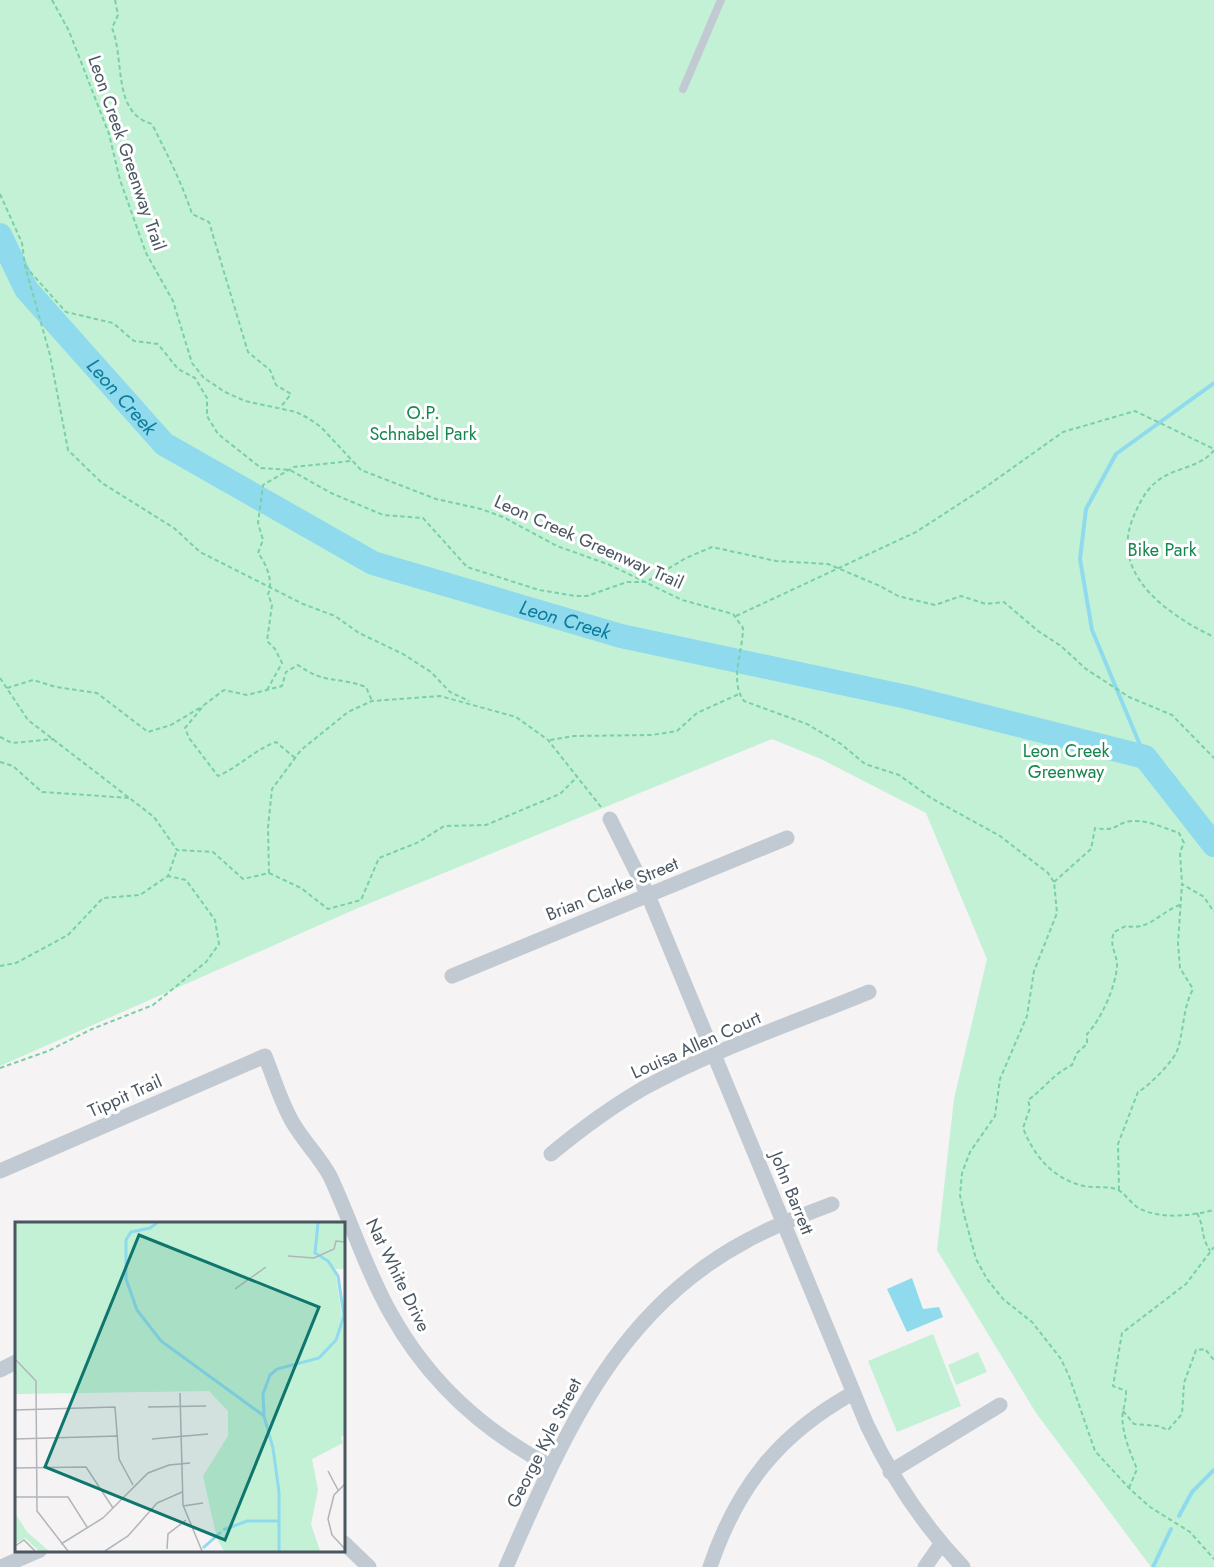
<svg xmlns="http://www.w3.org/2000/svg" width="1214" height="1567" font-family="Jost,sans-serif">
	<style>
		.green { fill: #c3f1d5 }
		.water { fill: #90daee }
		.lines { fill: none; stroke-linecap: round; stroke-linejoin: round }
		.stream { stroke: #90daee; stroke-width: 4 }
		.river { stroke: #90daee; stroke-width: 24 }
		.path { stroke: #7ad0a6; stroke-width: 2; stroke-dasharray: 4.5 3; stroke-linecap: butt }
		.lane { stroke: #c1cad2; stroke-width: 8 }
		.street { stroke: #c1cad2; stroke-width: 15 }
		.labels { text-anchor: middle; stroke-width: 6; stroke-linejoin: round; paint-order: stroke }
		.street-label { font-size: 18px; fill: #4a5661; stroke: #fff }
		.park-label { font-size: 18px; fill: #17864f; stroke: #fff }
		.water-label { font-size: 20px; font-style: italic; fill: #0c7c9b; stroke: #fff }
		.inset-river { fill: none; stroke: #90daee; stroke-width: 3 }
		.inset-road { fill: none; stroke: #b1b4b9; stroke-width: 1.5 }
		.view { fill: #0f766e; fill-opacity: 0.15; stroke: #0f766e; stroke-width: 3 }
		.inset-edge { fill: none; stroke: #4a5661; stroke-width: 3 }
	</style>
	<rect width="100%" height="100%" fill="#f5f3f3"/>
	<path class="green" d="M0 0H1214V1567H1151L1036 1413 937 1250 954 1099 987 959 926 813 821 759 772 739 358 908 0 1066Z
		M933 1334 961 1406 897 1432 868 1361Z
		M978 1352 987 1372 956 1385 948 1365Z"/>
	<path class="water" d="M912 1278 923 1309 939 1307 943 1317 907 1332 887 1289Z"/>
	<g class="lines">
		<path class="stream" d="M1145 757 1092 630 1080 559 1086 509 1116 454 1214 383
			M1179 1516 1192 1492 1214 1470
			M1153 1567 1171 1529"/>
		<path class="river" id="s1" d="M0 235 26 289 164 444 373 563 621 636 907 697 1145 757 1214 845"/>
		<path class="path" d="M52 0 69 31 109 134 120 180 146 253 173 301 192 363 204 378 225 392 245 401 296 412 308 418 321 427 361 470 436 499 481 509 503 517 557 546 610 565 682 600 733 614 743 628C743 651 729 681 744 701L807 724 841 744 865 764 899 775 931 798 1000 836 1048 873 1054 882 1057 913 1034 971 1027 1016 1000 1079 995 1116 970 1152 962 1173 960 1195 965 1218 976 1259 987 1279 1003 1299 1032 1322 1061 1359 1069 1376 1095 1451 1129 1488 1150 1507 1190 1532 1214 1559
			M115 0 118 15 112 28C125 60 112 113 152 124 167 154 182 183 192 214L209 222 248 352 270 370 276 385 291 394 280 408
			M0 194 22 243 25 266 50 355 68 450 102 483 174 528 200 552 303 604 335 616 359 633 403 654 431 672 450 692 469 701
			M25 266 66 312 113 323 134 341 158 344 178 369 195 378 207 398V416L218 434 261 468 290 470 331 493 383 515 423 518 467 567 539 590 575 596H587L627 582H646L686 558 712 547 776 561 828 564 880 586 898 596 935 605 961 596 986 604 1004 602 1038 631 1061 646 1086 669 1129 697 1172 715 1214 758
			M1214 450C1200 469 1172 467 1155 483 1145 491 1138 506 1133 518 1109 575 1170 616 1214 637
			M736 616 916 532 987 486 1063 432 1135 411 1214 449
			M0 678 28 720 154 817 177 850 213 852 243 879 269 873 268 827 272 789 301 750 348 712 372 701 440 696 516 717 548 740 601 807
			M7 688 33 680 56 687 97 693 148 732 171 725 203 706
			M267 690 282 663 275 649 267 641 272 605 268 594C274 582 266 563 258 553L263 540 258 523 263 485 294 467 351 461
			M0 737 12 743 54 739
			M550 740 574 736 652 735 677 731 697 713 739 694
			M295 758 276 742C254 750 239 767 218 776L189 738 185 728 204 705 224 690 247 695 282 686 286 672 298 665C326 685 337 676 366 687L372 701
			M0 762 13 766 42 792 130 798
			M269 873 301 888 328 909 361 900 379 858 419 842 444 826 486 825 560 794 578 776
			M1054 882 1091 849 1095 828C1119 832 1114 823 1132 821 1148 820 1164 828 1179 833L1184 843 1180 852 1182 884
			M1180 905C1160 912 1149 931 1126 926L1114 932C1109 946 1116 951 1117 964 1117 984 1101 1020 1087 1034V1044L1077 1053 1072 1065C1053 1074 1044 1089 1028 1100L1030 1108 1023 1128C1034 1156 1053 1179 1084 1186 1094 1188 1106 1186 1116 1189 1124 1192 1130 1202 1137 1207 1159 1220 1190 1216 1214 1210
			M0 966 16 963 68 935 103 898 140 895 168 876 177 850
			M0 1068 48 1051 92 1029 153 1005 206 962 219 944 215 920 186 880 168 876
			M1119 1190 1118 1144 1138 1092C1148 1087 1176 1059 1178 1048 1184 1028 1183 1008 1193 989L1180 968 1178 943 1182 884 1204 897 1214 912
			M1197 1213C1205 1228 1200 1235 1210 1251
			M1123 1411 1134 1424 1158 1426 1168 1430 1182 1414 1184 1383 1196 1350 1205 1349 1214 1360
			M1129 1488 1137 1469C1130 1452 1120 1429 1123 1411 1125 1403 1126 1399 1126 1391L1113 1386 1122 1333 1186 1284 1214 1247"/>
		<path class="lane" d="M683 89 721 0"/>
		<path class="street" d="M610 819 648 895 867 1425C892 1478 922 1524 963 1567
			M452 976 787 838
			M551 1154C580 1130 611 1107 644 1088 715 1049 794 1023 869 992
			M0 1171 265 1056C274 1078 281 1103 293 1123 304 1142 320 1157 330 1176 351 1221 366 1270 391 1314 429 1382 482 1430 550 1466
			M0 1370 16 1362
			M890 1472 1000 1405
			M344 1543 369 1567
			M1 1567 40 1550
			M506 1567C563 1437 615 1310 748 1240 775 1225 803 1215 832 1204
			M710 1567C737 1487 779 1434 853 1393
			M925 1567 941 1544"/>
	</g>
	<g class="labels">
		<g class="street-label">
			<text transform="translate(127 153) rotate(71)" y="6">Leon Creek Greenway Trail</text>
			<text transform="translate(589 542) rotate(24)" y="6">Leon Creek Greenway Trail</text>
			<text transform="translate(612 889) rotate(-22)" y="6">Brian Clarke Street</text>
			<text transform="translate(696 1045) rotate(-24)" y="6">Louisa Allen Court</text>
			<text transform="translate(125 1096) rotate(-24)" y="6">Tippit Trail</text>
			<text transform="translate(792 1193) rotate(68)" y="6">John Barrett</text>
			<text transform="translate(398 1275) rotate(64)" y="6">Nat White Drive</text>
			<text transform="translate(544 1443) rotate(-63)" y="6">George Kyle Street</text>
		</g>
		<g class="park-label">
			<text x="423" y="419">O.P.<tspan x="423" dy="21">Schnabel Park</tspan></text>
			<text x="1162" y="556">Bike Park</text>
			<text x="1066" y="757">Leon Creek<tspan x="1066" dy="21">Greenway</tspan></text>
		</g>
		<g class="water-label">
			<text dy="7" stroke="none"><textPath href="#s1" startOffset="204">Leon Creek</textPath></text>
			<text dy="7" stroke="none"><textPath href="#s1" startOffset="708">Leon Creek</textPath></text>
		</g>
	</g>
	<g transform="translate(15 1222)">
		<rect width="330" height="330" fill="#f5f3f3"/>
		<path d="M0 1H330V47H320L330 115V213L326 215 328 221 297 237 303 268 296 302 305 329H209L202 317 188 254 213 214V189L194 169 0 172ZM0 291 12 310 34 329H24L10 316 0 322Z" fill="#c3f1d5"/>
		<path class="inset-river" d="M142 1 135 6 116 10 111 18V57L122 88 146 119 249 194 258 226 264 270V329M249 194 248 172 255 153 262 147 304 136 321 118 329 94 323 54 313 39 300 31 303 1M208 308 232 299H265M188 326 206 310"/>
		<path class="inset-road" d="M273 34 299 36 319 27 321 19 330 20M220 67 251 45M0 137 21 159 22 289 53 329M165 171 168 283 187 329M133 185 191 184M0 188 100 185 104 237 118 263M0 217 103 214M137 217 193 212M0 246 71 245 98 286M313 249 323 268M330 262 319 273 313 297 317 313 330 327M0 275H53L72 305M168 284 188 281M46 322 88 296 133 251 154 243 175 241M0 324 9 318 20 329M152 327 153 312 171 298M90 329 113 314 142 281 167 270"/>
		<path class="view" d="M124 13 304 85 210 318 30 245Z"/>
		<rect width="330" height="330" class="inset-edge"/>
	</g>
</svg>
